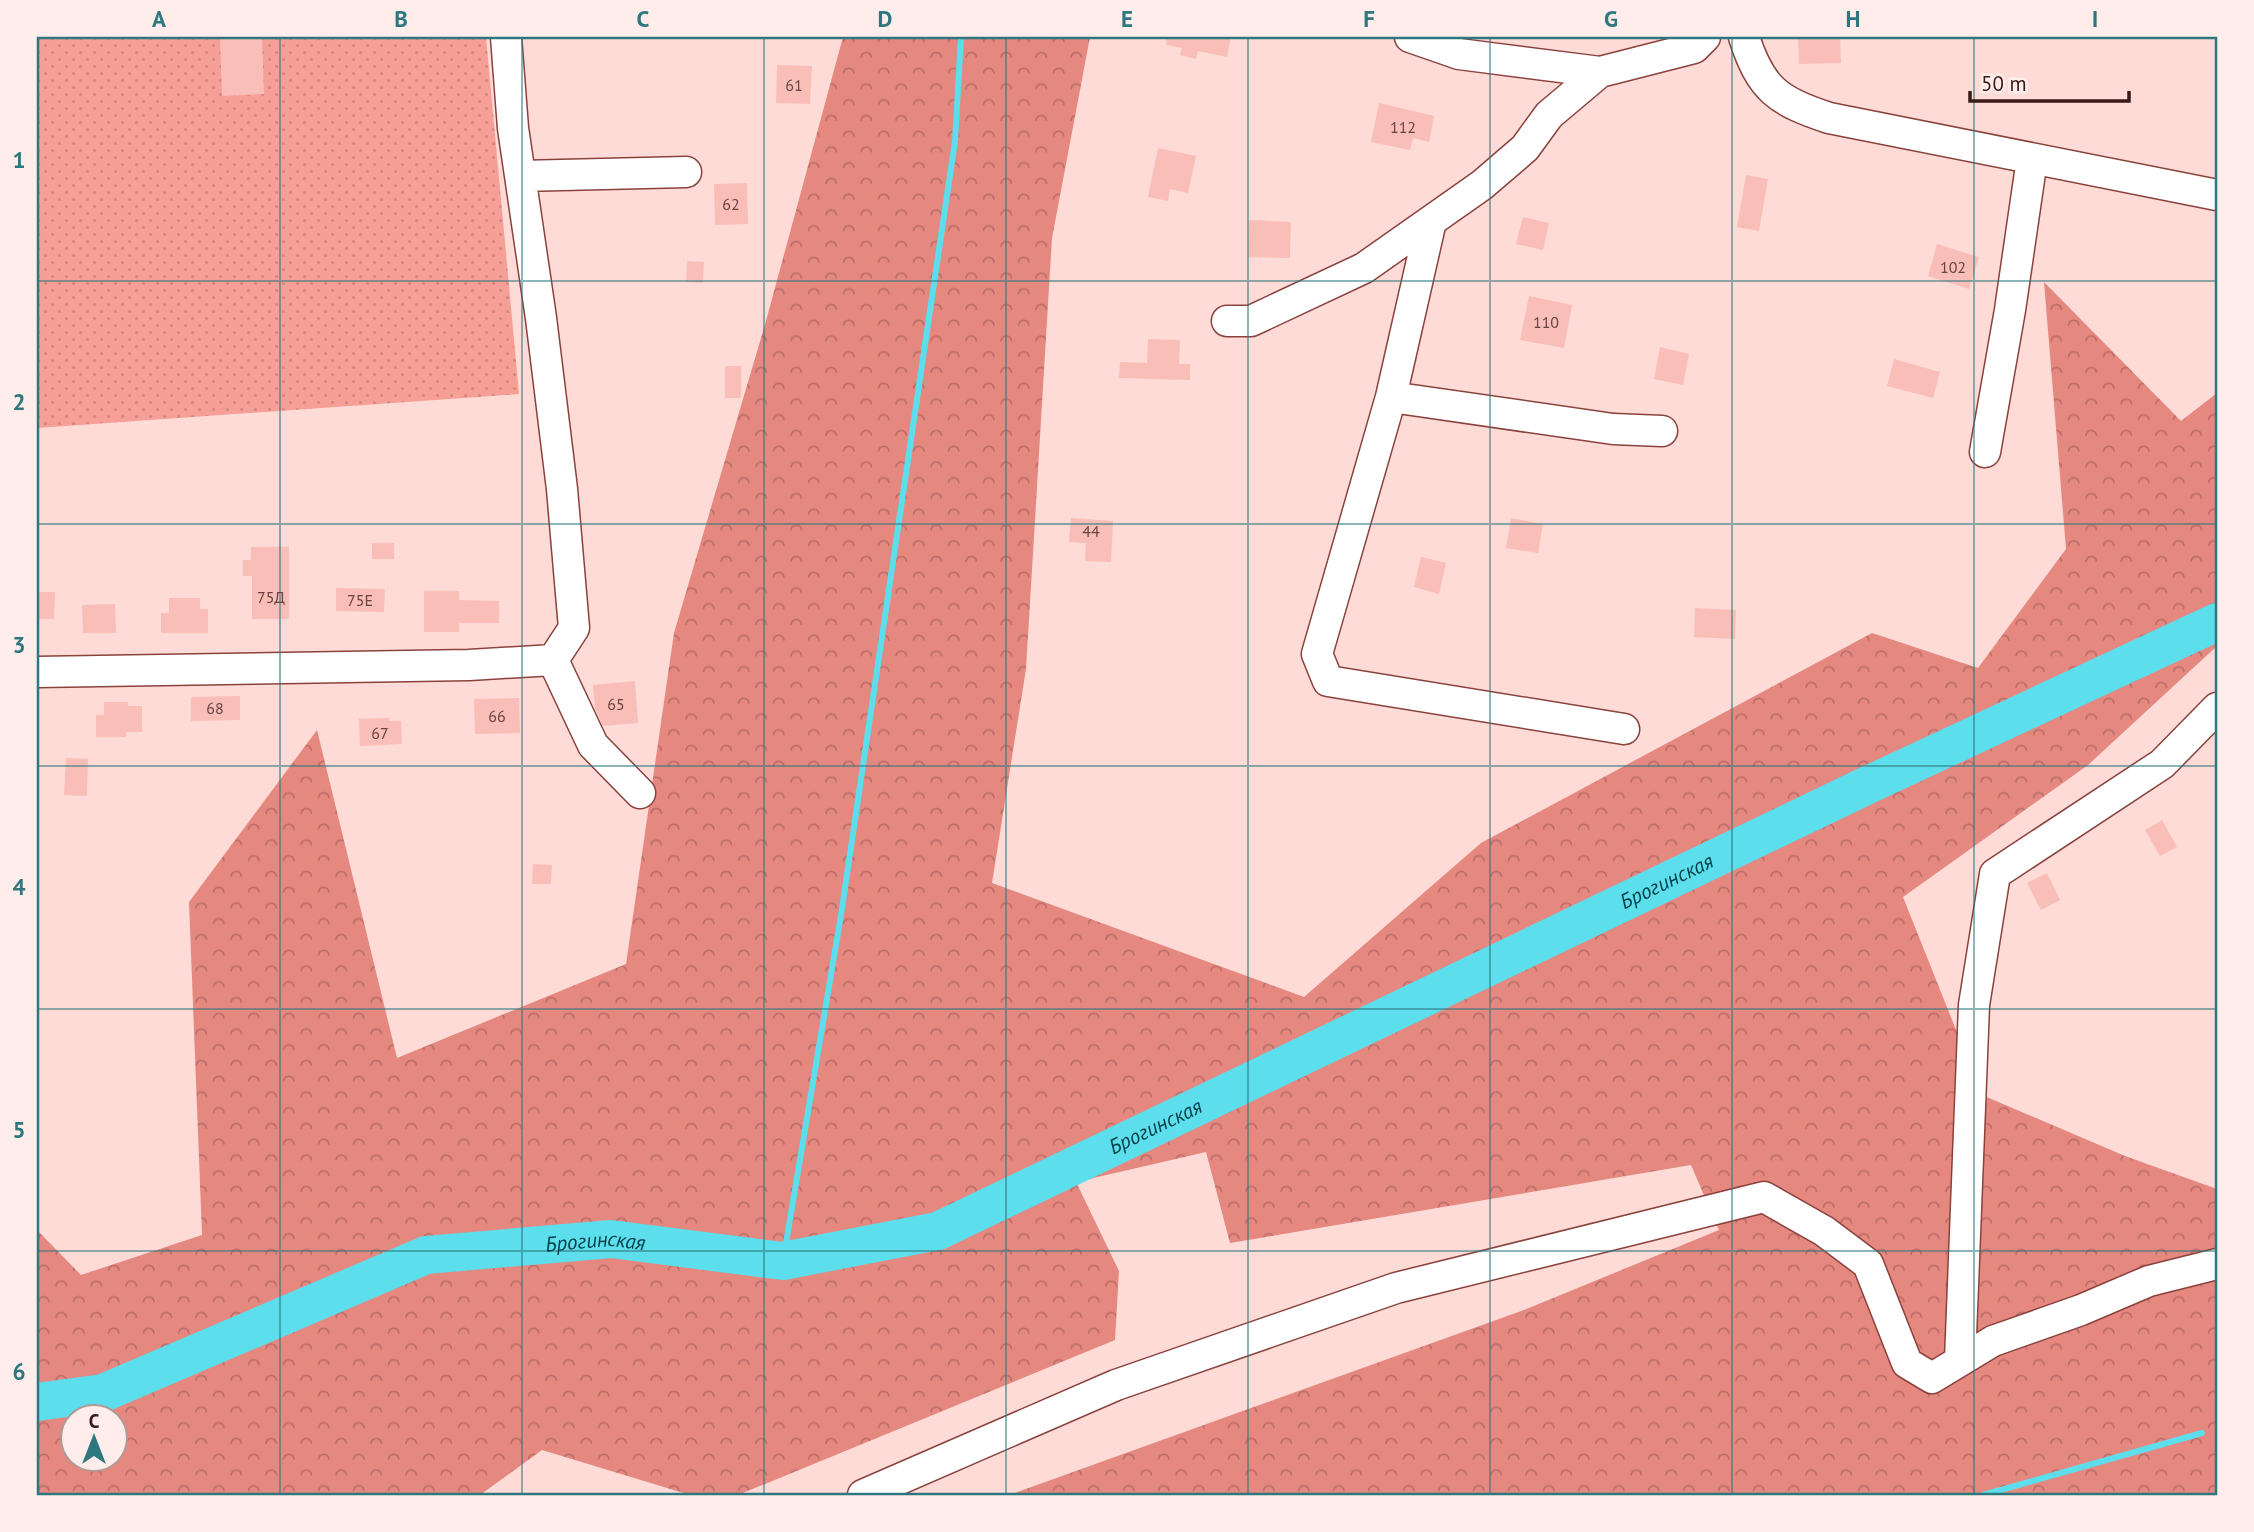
<svg xmlns="http://www.w3.org/2000/svg" width="2254" height="1532" font-family="'PT Sans',sans-serif">
	<style>
		.grass { fill: url(#grass-dots) }
		.forest { fill: url(#forest-crowns); fill-rule: evenodd }
		.lines { fill: none; stroke-linecap: round; stroke-linejoin: round }
		.stream { stroke: #5cdeec; stroke-width: 6 }
		.river { stroke: #5cdeec; stroke-width: 38 }
		.building { fill: #f9beb8 }
		.minor-casing { stroke: #8a423d; stroke-width: 33 }
		.minor { stroke: #fff; stroke-width: 30 }
		.grid { fill: none; stroke: #2f777f; stroke-width: 2; stroke-opacity: 0.55 }
		.labels { text-anchor: middle; stroke-width: 5; stroke-linejoin: round; paint-order: stroke }
		.number-label { font-size: 16px; fill: #694340 }
		.water-label { font-size: 21px; font-style: italic; fill: #003f46; stroke: #ffedeb }
		.neatline { fill: none; stroke: #2f777f; stroke-width: 2.5 }
		.grid-label { font-size: 23px; text-anchor: middle; font-weight: bold; fill: #2f777f }
	</style>
	<defs>
		<pattern id="grass-dots" width="8" height="8" patternUnits="userSpaceOnUse" patternTransform="scale(1.75)"><rect width="8" height="8" fill="#f69f96"/><path d="M2 2h.1M6 6h.1" fill="none" stroke="#d48881" stroke-width="1.8" stroke-linecap="round"/></pattern>
		<pattern id="forest-crowns" width="20" height="18" patternUnits="userSpaceOnUse" patternTransform="scale(1.75)"><rect width="20" height="18" fill="#e58880"/><path d="M2 6a3 3 0 1 1 6 0M12 15a3 3 0 1 1 6 0" fill="none" stroke="#bb6e68"/></pattern>
	</defs>
	<rect width="100%" height="100%" fill="#fedbd7"/>
	<path class="grass" d="M37 37H486L519 394 37 428Z"/>
	<path class="forest" d="M843 37H1090L1052 238 1026 669 992 883 1304 997 1481 843 1872 633 1978 668 2066 549 2044 282 2181 421 2217 393V646L2088 765 1903 897 1982 1095 2125 1156 2217 1189V1495H1009L1524 1310 1719 1230 1691 1165 1230 1243 1206 1152 1076 1182 1119 1271 1115 1340 738 1495H690L542 1450 480 1495H37V1230L81 1275 202 1235 189 902 317 730 397 1058 626 964 674 633 766 321ZM74 1416H116V1458H74Z"/>
	<g class="lines">
		<path class="stream" d="M783 1261 841 915 955 141 961 37
			M1983 1495 2202 1433"/>
		<path class="river" id="s1" d="M37 1402 103 1393 426 1255 611 1239 783 1261 938 1231 1872 783 2217 622"/>
	</g>
	<path class="building" d="M262 37 264 94 222 96 220 39Z
		M1167 37H1231L1227 57 1198 51 1196 59 1180 55 1182 48 1166 45Z
		M1798 37H1840L1841 63 1799 64Z
		M777 65 812 66 810 104 776 103Z
		M1379 103 1434 116 1429 142 1413 138 1410 150 1371 142Z
		M1158 148 1196 156 1188 193 1170 189 1168 201 1148 197Z
		M1746 175 1768 179 1759 231 1737 227Z
		M747 183 748 224 715 225 714 184Z
		M1523 217 1549 223 1543 250 1516 244Z
		M1249 220 1291 222 1290 258 1248 257Z
		M1937 244 1979 257 1969 289 1928 276Z
		M687 261 704 262 703 283 686 282Z
		M1529 296 1572 305 1564 348 1520 340Z
		M1148 339 1180 340 1179 364H1190V380L1119 378 1120 362 1147 363Z
		M1660 347 1689 354 1683 385 1654 379Z
		M1894 359 1940 372 1933 398 1887 386Z
		M725 366H741V398H725Z
		M1071 518 1113 521 1111 562 1085 561 1086 543 1069 542Z
		M1511 518 1543 524 1538 553 1506 548Z
		M372 543H394V559H372Z
		M251 547H289V619H252V576H243V560H251Z
		M1421 557 1446 563 1439 594 1414 587Z
		M336 588 385 589 384 612 336 611Z
		M424 591H459V600L499 601V623H459V632H424Z
		M37 592H55L54 619H37Z
		M169 598H200V609H208V633H161V613H169Z
		M115 604 116 633H83L82 605Z
		M1695 608 1736 610 1735 639 1694 637Z
		M635 681 638 723 603 726 595 708 593 685Z
		M240 696V720L191 721V697Z
		M519 698 520 733 475 734 474 699Z
		M104 702H128V706H142V732H126V737H96V715H104Z
		M389 718V721H401L402 744 360 746 359 719Z
		M66 758 88 759 87 796 64 795Z
		M2162 820 2177 847 2160 856 2145 830Z
		M533 864 552 865 551 884H532Z
		M2047 873 2060 900 2041 910 2027 883Z"/>
	<g class="lines">
		<g class="minor-casing">
			<path id="minor" d="M1410 37 1459 54 1600 72 1694 48 1705 37
				M1744 37C1761 90 1778 101 1829 118L2217 195
				M520 176 686 172
				M1431 221 1391 397 1317 654 1328 681 1624 729
				M1227 321H1251L1364 268 1482 185 1525 148 1549 115 1600 72
				M1391 397 1613 429 1662 431
				M1985 452 2010 310 2032 159
				M553 660 593 745 640 793
				M37 672 469 665 553 660 574 628 562 489 541 318 513 128 506 37
				M1960 1361 1974 1005 1995 874 2162 764 2217 708
				M863 1495 1116 1385 1396 1288 1764 1197 1824 1231 1868 1264 1907 1363 1932 1378 1993 1341 2081 1310 2149 1281 2217 1264"/>
		</g>
		<use href="#minor" class="minor"/>
	</g>
	<path class="grid" d="M280 37V1495M522 37V1495M764 37V1495M1006 37V1495M1248 37V1495M1490 37V1495M1732 37V1495M1974 37V1495M37 281H2217M37 524H2217M37 766H2217M37 1009H2217M37 1251H2217"/>
	<g class="labels">
		<g class="number-label">
			<text x="794" y="91">61</text>
			<text x="1403" y="133">112</text>
			<text x="731" y="210">62</text>
			<text x="1953" y="273">102</text>
			<text x="1546" y="328">110</text>
			<text x="1091" y="537">44</text>
			<text x="271" y="603">75Д</text>
			<text x="360" y="606">75Е</text>
			<text x="616" y="710">65</text>
			<text x="215" y="714">68</text>
			<text x="497" y="722">66</text>
			<text x="380" y="739">67</text>
		</g>
		<g class="water-label">
			<text dy="7" stroke="none"><textPath href="#s1" startOffset="1743">Брогинская</textPath></text>
			<text dy="7" stroke="none"><textPath href="#s1" startOffset="1176">Брогинская</textPath></text>
			<text dy="7" stroke="none"><textPath href="#s1" startOffset="588">Брогинская</textPath></text>
		</g>
	</g>
	<rect width="2254" height="1532" fill="none" stroke="#ffedeb" stroke-width="77"/>
	<g transform="translate(94 1438)"><circle r="33" fill="#ffedeb" stroke="#b09997" stroke-width="2"/>
	<path d="M0-5L12 26L0 18L-12 26Z" fill="#2f777f"/>
	<text y="-10" font-size="19" font-weight="bold" text-anchor="middle" fill="#391a18">С</text>
	</g>
	<path d="M1970 91v10h159v-10" fill="none" stroke="#391a18" stroke-width="3.5"/>
	<text x="1981" y="91" font-size="21" fill="#391a18" stroke="#ffedeb" stroke-width="5" paint-order="stroke">50 m</text>
	<rect x="38" y="38" width="2178" height="1456" class="neatline"/>
	<g class="grid-label">
		<text x="159" y="27">A</text>
		<text x="401" y="27">B</text>
		<text x="643" y="27">C</text>
		<text x="885" y="27">D</text>
		<text x="1127" y="27">E</text>
		<text x="1369" y="27">F</text>
		<text x="1611" y="27">G</text>
		<text x="1853" y="27">H</text>
		<text x="2095" y="27">I</text>
		<text x="19" y="168">1</text>
		<text x="19" y="410">2</text>
		<text x="19" y="653">3</text>
		<text x="19" y="895">4</text>
		<text x="19" y="1138">5</text>
		<text x="19" y="1380">6</text>
	</g>
</svg>
